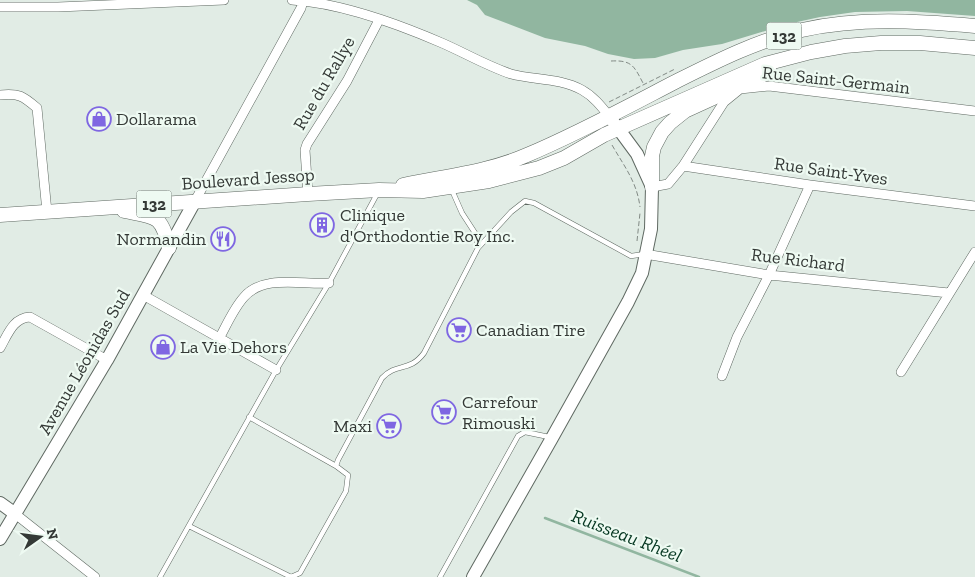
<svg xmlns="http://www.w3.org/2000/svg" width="975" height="577" font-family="'Zilla Slab',serif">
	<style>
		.water { fill: #91b6a0 }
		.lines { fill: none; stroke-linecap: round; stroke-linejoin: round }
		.stream { stroke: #91b6a0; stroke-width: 2.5 }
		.lane-casing { stroke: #5f6962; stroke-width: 5.5 }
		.street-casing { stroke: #5f6962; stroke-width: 10 }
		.secondary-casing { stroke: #5f6962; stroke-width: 14 }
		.primary-casing { stroke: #5f6962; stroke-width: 15 }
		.path { stroke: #828a85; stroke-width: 1; stroke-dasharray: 5 2.5; stroke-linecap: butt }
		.lane { stroke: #fff; stroke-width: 4.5 }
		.street { stroke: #fff; stroke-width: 9 }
		.secondary { stroke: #fff; stroke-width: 12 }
		.primary { stroke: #fff; stroke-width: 14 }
		.labels { text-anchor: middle; stroke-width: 4.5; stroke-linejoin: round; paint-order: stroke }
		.shield { fill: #eefaf2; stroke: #6c736e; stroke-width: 1 }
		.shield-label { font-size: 16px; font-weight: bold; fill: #343936 }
		.street-label { font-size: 18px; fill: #343936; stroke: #eefaf2 }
		.poi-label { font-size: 18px; fill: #343936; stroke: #eefaf2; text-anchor: start }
		.water-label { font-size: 19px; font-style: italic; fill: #053721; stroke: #eefaf2 }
	</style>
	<rect width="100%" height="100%" fill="#e1ece5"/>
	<path class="water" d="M467 0H975V16L907 11 855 12 820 17 788 24 722 44 683 50 655 58 634 59 608 54 585 46 545 38 485 15 477 5Z"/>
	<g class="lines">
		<path class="stream" d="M545 518 699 577"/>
		<g class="lane-casing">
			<path id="lane" d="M478 248 511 212 525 201 534 203 631 256 645 254
				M249 417 336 466
				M189 526 291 577 300 573 346 491 348 475 336 466 338 460 382 378C397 362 409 373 424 353L478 248 475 233 462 213 451 188
				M160 577 275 372 329 283 377 194
				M440 577 518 436 525 432 549 437"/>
		</g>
		<g class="street-casing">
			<path id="street" d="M292 0C339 3 398 24 442 43 465 53 487 66 511 74 534 80 561 78 582 90 593 96 601 106 609 116
				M0 7H58L224 0
				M0 95C19 93 23 96 37 108L47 212
				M683 166 810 185 975 206
				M652 187 668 184 683 166 724 102 740 89 769 86 975 111
				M308 194 305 150 307 144 347 81 379 20
				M195 201 301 8 303 1
				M645 254 769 275 949 293
				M143 295 276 370
				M220 337C227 324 234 308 244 297 264 274 302 285 329 283
				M0 348C8 334 13 318 30 317L107 360
				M901 372 975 252
				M722 376 737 337 769 275 810 185
				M14 513 95 577"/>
		</g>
		<g class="secondary-casing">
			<path id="secondary" d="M0 503 14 513
				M0 539 107 360 195 201
				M473 577 552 438 628 302 642 273 651 229 652 187 637 154 609 116"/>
		</g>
		<g class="primary-casing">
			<path id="primary" d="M403 185C445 176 488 172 527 155 577 134 625 108 673 83 715 62 756 41 802 30 859 17 918 21 975 26
				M652 187V156L654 147 662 132 670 123 685 111 770 72
				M124 211C155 217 162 214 169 248
				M0 215 308 194 379 190 423 191 489 181 539 168 564 158 604 135 765 64 811 52 845 46 881 43H920L975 48"/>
		</g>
		<path class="path" d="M611 61C632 60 634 66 643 83
			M609 102 675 69
			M612 145C624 166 637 182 640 207
			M637 241 640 213"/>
		<use href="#lane" class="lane"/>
		<use href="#street" class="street"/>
		<use href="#secondary" class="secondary"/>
		<use href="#primary" class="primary"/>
	</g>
	<defs>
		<g id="shop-ring" transform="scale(1.25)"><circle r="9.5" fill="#eefaf2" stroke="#7f67e2" stroke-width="1.5"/><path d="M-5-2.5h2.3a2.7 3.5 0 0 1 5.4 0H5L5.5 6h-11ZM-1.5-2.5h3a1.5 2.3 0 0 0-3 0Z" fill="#7f67e2"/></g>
		<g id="building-ring" transform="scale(1.25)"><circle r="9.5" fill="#eefaf2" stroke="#7f67e2" stroke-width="1.5"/><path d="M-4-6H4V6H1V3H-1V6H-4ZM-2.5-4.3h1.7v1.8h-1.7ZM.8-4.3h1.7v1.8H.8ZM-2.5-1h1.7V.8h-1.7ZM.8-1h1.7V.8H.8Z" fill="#7f67e2"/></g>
		<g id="restaurant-ring" transform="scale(1.25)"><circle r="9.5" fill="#eefaf2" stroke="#7f67e2" stroke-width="1.5"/><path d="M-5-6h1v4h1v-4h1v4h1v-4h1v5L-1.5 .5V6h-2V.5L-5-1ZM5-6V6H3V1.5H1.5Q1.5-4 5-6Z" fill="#7f67e2"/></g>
		<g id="supermarket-ring" transform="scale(1.25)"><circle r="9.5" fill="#eefaf2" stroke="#7f67e2" stroke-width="1.5"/><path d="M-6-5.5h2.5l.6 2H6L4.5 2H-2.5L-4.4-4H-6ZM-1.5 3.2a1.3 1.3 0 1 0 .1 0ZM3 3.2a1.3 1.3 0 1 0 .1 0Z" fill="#7f67e2"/></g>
	</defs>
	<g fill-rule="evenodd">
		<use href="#shop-ring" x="99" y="119"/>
		<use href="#building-ring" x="322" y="225"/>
		<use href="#restaurant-ring" x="223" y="239"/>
		<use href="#supermarket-ring" x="459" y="330"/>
		<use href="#shop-ring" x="163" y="347"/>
		<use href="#supermarket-ring" x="444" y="412"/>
		<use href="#supermarket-ring" x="389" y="426"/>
	</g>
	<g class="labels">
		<g class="shield">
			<rect x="766.5" y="22.5" width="35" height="27" rx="4"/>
			<rect x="136.5" y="190.5" width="35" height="27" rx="4"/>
		</g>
		<g class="shield-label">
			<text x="784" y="42">132</text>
			<text x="154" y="210">132</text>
		</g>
		<g class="street-label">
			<text transform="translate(836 80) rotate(6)" y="6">Rue Saint-Germain</text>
			<text transform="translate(324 83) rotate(-60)" y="6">Rue du Rallye</text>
			<text transform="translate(831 171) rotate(8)" y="6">Rue Saint-Yves</text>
			<text transform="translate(248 179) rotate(-4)" y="6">Boulevard Jessop</text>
			<text transform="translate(798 260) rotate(7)" y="6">Rue Richard</text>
			<text transform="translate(84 362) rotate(-60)" y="6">Avenue Léonidas Sud</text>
		</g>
		<g class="poi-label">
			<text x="116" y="125">Dollarama</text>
			<text x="340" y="221">Clinique<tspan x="340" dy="21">d'Orthodontie Roy Inc.</tspan></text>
			<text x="206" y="245" text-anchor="end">Normandin</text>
			<text x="476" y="336">Canadian Tire</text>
			<text x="180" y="353">La Vie Dehors</text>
			<text x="462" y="408">Carrefour<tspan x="462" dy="21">Rimouski</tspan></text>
			<text x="372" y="432" text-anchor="end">Maxi</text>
		</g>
		<g class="water-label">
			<text transform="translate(627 535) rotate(21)" y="7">Ruisseau Rhéel</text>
		</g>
	</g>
	<g transform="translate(40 537) rotate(76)" stroke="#eefaf2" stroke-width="4" paint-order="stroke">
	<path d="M0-4L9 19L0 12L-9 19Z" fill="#343936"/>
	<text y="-8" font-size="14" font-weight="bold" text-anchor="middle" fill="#343936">N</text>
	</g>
</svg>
